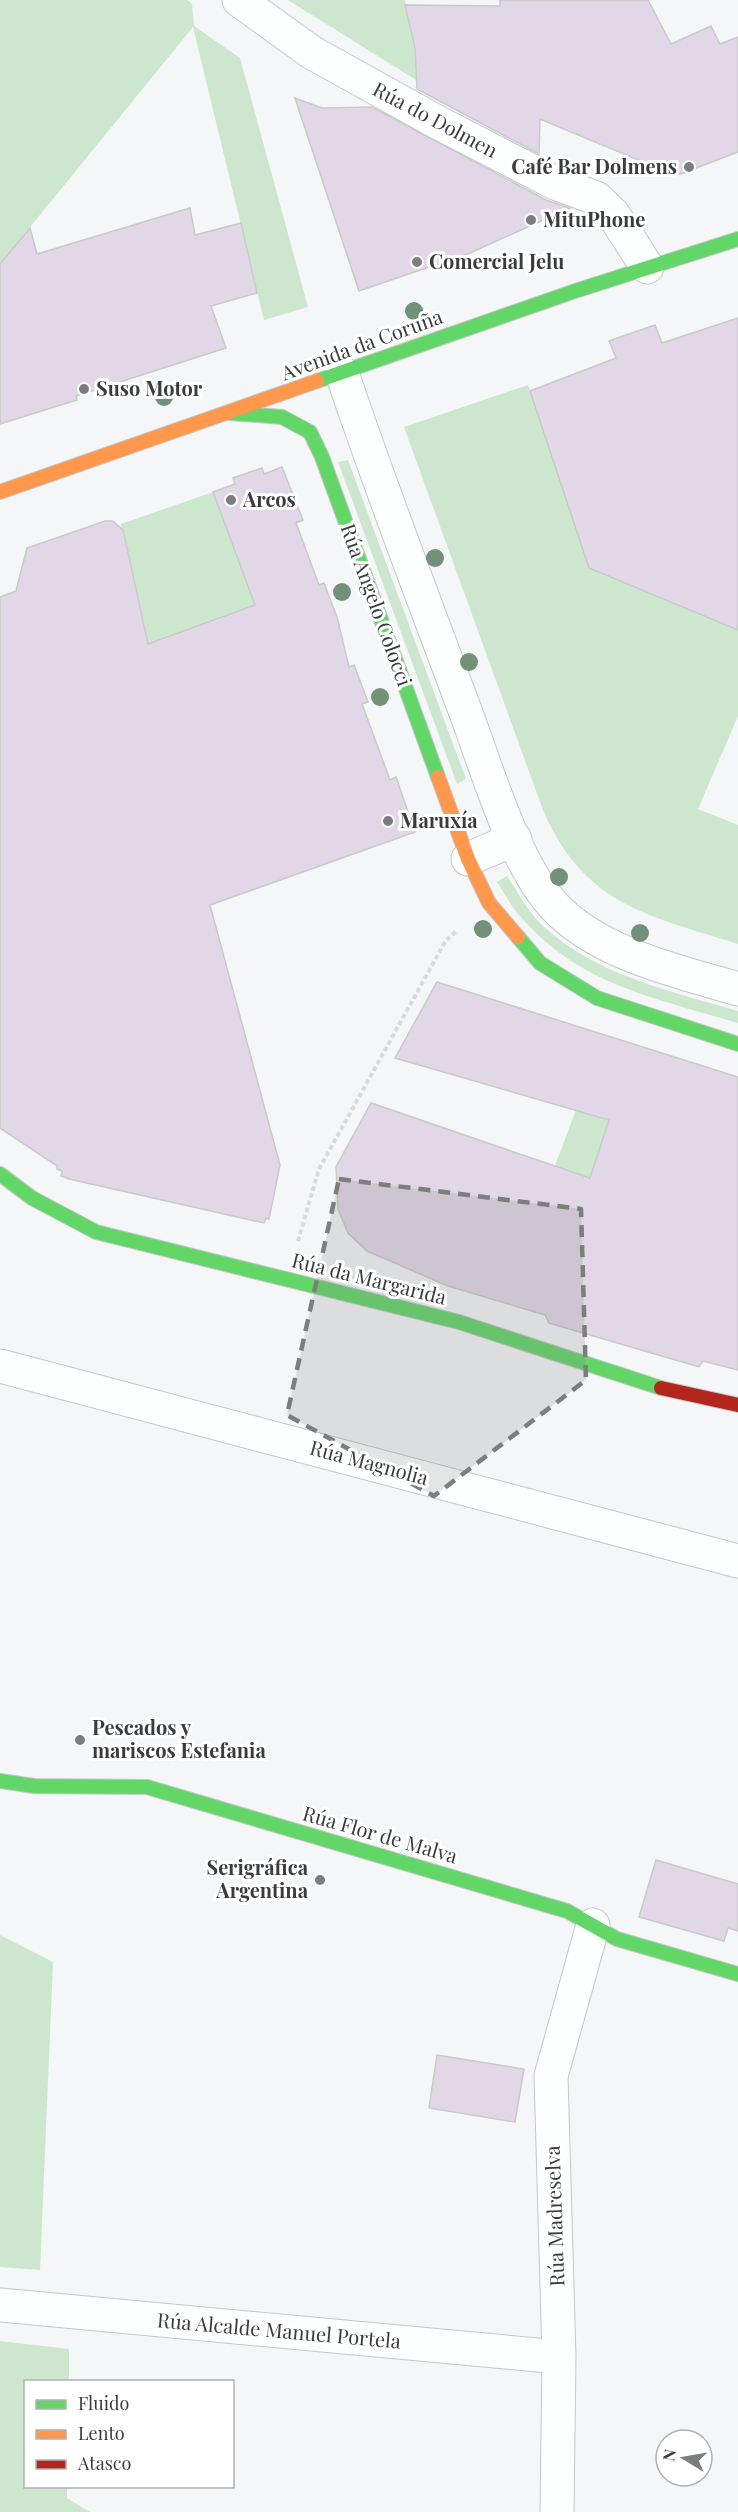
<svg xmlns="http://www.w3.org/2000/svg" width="738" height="2512" font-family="'Playfair Display',serif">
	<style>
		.green { fill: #cce7cd }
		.building { fill: #e1d7e6; stroke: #c9caca; stroke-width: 1.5 }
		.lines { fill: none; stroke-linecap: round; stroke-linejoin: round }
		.street-casing { stroke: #c5c7c8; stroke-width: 35 }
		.fast-casing { stroke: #c5c7c8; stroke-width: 16 }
		.slow-casing { stroke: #c5c7c8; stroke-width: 16 }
		.jam-casing { stroke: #c5c7c8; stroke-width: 16 }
		.path { stroke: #d9d9d9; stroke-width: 4; stroke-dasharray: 4.5 3; stroke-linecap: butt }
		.street { stroke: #fdfefe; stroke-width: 33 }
		.fast { stroke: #63d668; stroke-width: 14 }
		.slow { stroke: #ff974d; stroke-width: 14 }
		.jam { stroke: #b3261e; stroke-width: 14 }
		.tree { fill: #739179 }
		.marked { fill: #7c7d7e; fill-opacity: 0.2; stroke: #7c7d7e; stroke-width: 4.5; stroke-dasharray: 12 8; stroke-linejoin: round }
		.poi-dot { fill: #7c7d7e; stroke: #fff; stroke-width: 2 }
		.labels { text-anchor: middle; stroke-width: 6; stroke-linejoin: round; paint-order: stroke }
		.street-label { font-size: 20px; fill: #3b3c3d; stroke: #fff }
		.poi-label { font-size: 20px; font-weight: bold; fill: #3b3c3d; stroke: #fff; text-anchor: start }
	</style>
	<rect width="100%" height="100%" fill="#f4f6f7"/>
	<path class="green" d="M0 0H187L192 4 194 26 240 58 308 307 264 320 193 27 0 264Z
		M288 0H405L415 48 416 80Z
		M528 385 590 568 738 630V716L698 809 738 825V944C647 915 584 905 543 810L404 427Z
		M348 460 466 779 457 784 338 462Z
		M213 492 255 605 147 644 121 524Z
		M507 876C518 892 528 912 542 925 595 975 670 991 738 1011V1023C655 998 579 985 520 916 511 906 504 893 497 882Z
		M576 1110 609 1120 579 1211 542 1200Z
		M0 1935 53 1962 40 2270 0 2267Z
		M0 2341 69 2349V2381L26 2382V2486L67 2487V2498L90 2512H0Z"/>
	<path class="building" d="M500 0H648L671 44 711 26 720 44 738 37V152L681 174H672L540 119 539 154 417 89 415 48 405 5 500 6Z
		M295 98 322 108 372 107 546 200 570 208 470 253 359 291Z
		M190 208 195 235 241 223 257 293 211 306 226 348 76 396 77 400 0 424V264L30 228 37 254Z
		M738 318V630L589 568 530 391 616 358 609 341 655 325 662 343Z
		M282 467 303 520 296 523 319 585 324 583 337 617 349 667 354 665 368 702 362 704 390 780 396 777 415 832 210 905 280 1165 269 1219 266 1218 264 1223 69 1179 61 1176 62 1171 57 1169V1166L0 1128V597L16 591 27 548 105 521H113L123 530 148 644 255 605 213 492 235 484 233 478 262 468 264 474Z
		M437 982 738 1077V1370L703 1361 699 1367 549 1323 545 1315 448 1286 367 1251 348 1233 338 1209 336 1167 371 1103 590 1178 609 1120 395 1058Z
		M656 1860 738 1884V1931L728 1928 724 1941 639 1917Z
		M437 2055 524 2069 515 2122 429 2108Z"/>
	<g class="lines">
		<g class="street-casing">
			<path id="street" d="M239 0 311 52 437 122 555 183 596 198 613 214 647 267
				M342 373C380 487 424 600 466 713 487 769 514 863 554 906 599 954 677 971 738 989
				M468 859 515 839
				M0 1366 738 1561
				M0 2305 559 2357
				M557 2512 559 2357 551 2076 593 1925"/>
		</g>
		<g class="fast-casing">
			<path id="fast" d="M317 381 575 291 738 239
				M230 413 282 417 310 432 322 457 438 777
				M518 937 540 963 597 998 738 1044
				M0 1174 32 1198 96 1232 459 1322 661 1388
				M0 1781 34 1786 147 1787 567 1911 617 1939 738 1974"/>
		</g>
		<g class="slow-casing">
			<path id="slow" d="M0 492 317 381
				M438 777 468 859 489 903 518 937"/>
		</g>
		<g class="jam-casing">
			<path id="jam" d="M661 1388 738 1405"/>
		</g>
		<path class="path" d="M298 1241 319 1169 446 940 458 930"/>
		<use href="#street" class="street"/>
		<use href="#fast" class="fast"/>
		<use href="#slow" class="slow"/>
		<use href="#jam" class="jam"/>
	</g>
	<g class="tree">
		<circle cx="414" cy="311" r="9"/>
		<circle cx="164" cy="397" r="9"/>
		<circle cx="435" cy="558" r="9"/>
		<circle cx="342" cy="592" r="9"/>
		<circle cx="469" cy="662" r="9"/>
		<circle cx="380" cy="697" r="9"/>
		<circle cx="559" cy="877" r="9"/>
		<circle cx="483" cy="929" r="9"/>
		<circle cx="640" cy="933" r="9"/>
	</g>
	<path class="marked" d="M339 1179 581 1209 586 1380 434 1496 287 1415Z"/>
	<g class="poi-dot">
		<circle cx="689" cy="167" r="6"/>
		<circle cx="531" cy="220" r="6"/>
		<circle cx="417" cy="262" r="6"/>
		<circle cx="84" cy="389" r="6"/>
		<circle cx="231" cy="500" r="6"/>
		<circle cx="388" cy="821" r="6"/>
		<circle cx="80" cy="1740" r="6"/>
		<circle cx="320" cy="1880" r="6"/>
	</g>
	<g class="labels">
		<g class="street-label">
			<text transform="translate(435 120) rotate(28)" y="7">Rúa do Dolmen</text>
			<text transform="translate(362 345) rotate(-20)" y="7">Avenida da Coruña</text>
			<text transform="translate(376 605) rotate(70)" y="7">Rúa Angelo Colocci</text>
			<text transform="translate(369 1279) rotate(14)" y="7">Rúa da Margarida</text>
			<text transform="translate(369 1463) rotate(15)" y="7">Rúa Magnolia</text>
			<text transform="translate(380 1835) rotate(16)" y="7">Rúa Flor de Malva</text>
			<text transform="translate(555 2216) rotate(-92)" y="7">Rúa Madreselva</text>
			<text transform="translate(279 2331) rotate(5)" y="7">Rúa Alcalde Manuel Portela</text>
		</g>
		<g class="poi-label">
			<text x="677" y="174" text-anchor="end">Café Bar Dolmens</text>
			<text x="543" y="227">MituPhone</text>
			<text x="429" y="269">Comercial Jelu</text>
			<text x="96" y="396">Suso Motor</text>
			<text x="243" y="507">Arcos</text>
			<text x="400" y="828">Maruxía</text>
			<text x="92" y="1735">Pescados y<tspan x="92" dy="23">mariscos Estefania</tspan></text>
			<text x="308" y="1875" text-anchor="end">Serigráfica<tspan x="308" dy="23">Argentina</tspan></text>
		</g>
	</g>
	<rect x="24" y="2380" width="210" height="108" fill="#ffffff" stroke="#b1b1b1" stroke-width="1.5"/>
	<rect x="36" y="2400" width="30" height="9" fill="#63d668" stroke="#b1b1b1" stroke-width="1.5"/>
	<text x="78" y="2410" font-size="18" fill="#3b3c3d">Fluido</text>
	<rect x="36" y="2430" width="30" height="9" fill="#ff974d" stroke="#b1b1b1" stroke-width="1.5"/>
	<text x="78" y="2440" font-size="18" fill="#3b3c3d">Lento</text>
	<rect x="36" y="2460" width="30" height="9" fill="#b3261e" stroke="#b1b1b1" stroke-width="1.5"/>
	<text x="78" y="2470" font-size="18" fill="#3b3c3d">Atasco</text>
	<g transform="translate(684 2458) rotate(281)"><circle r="28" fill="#ffffff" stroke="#b1b1b1" stroke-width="1.5"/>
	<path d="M0-4.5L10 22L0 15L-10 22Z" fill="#7c7d7e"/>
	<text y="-9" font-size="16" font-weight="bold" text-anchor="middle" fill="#3b3c3d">N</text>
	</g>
</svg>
